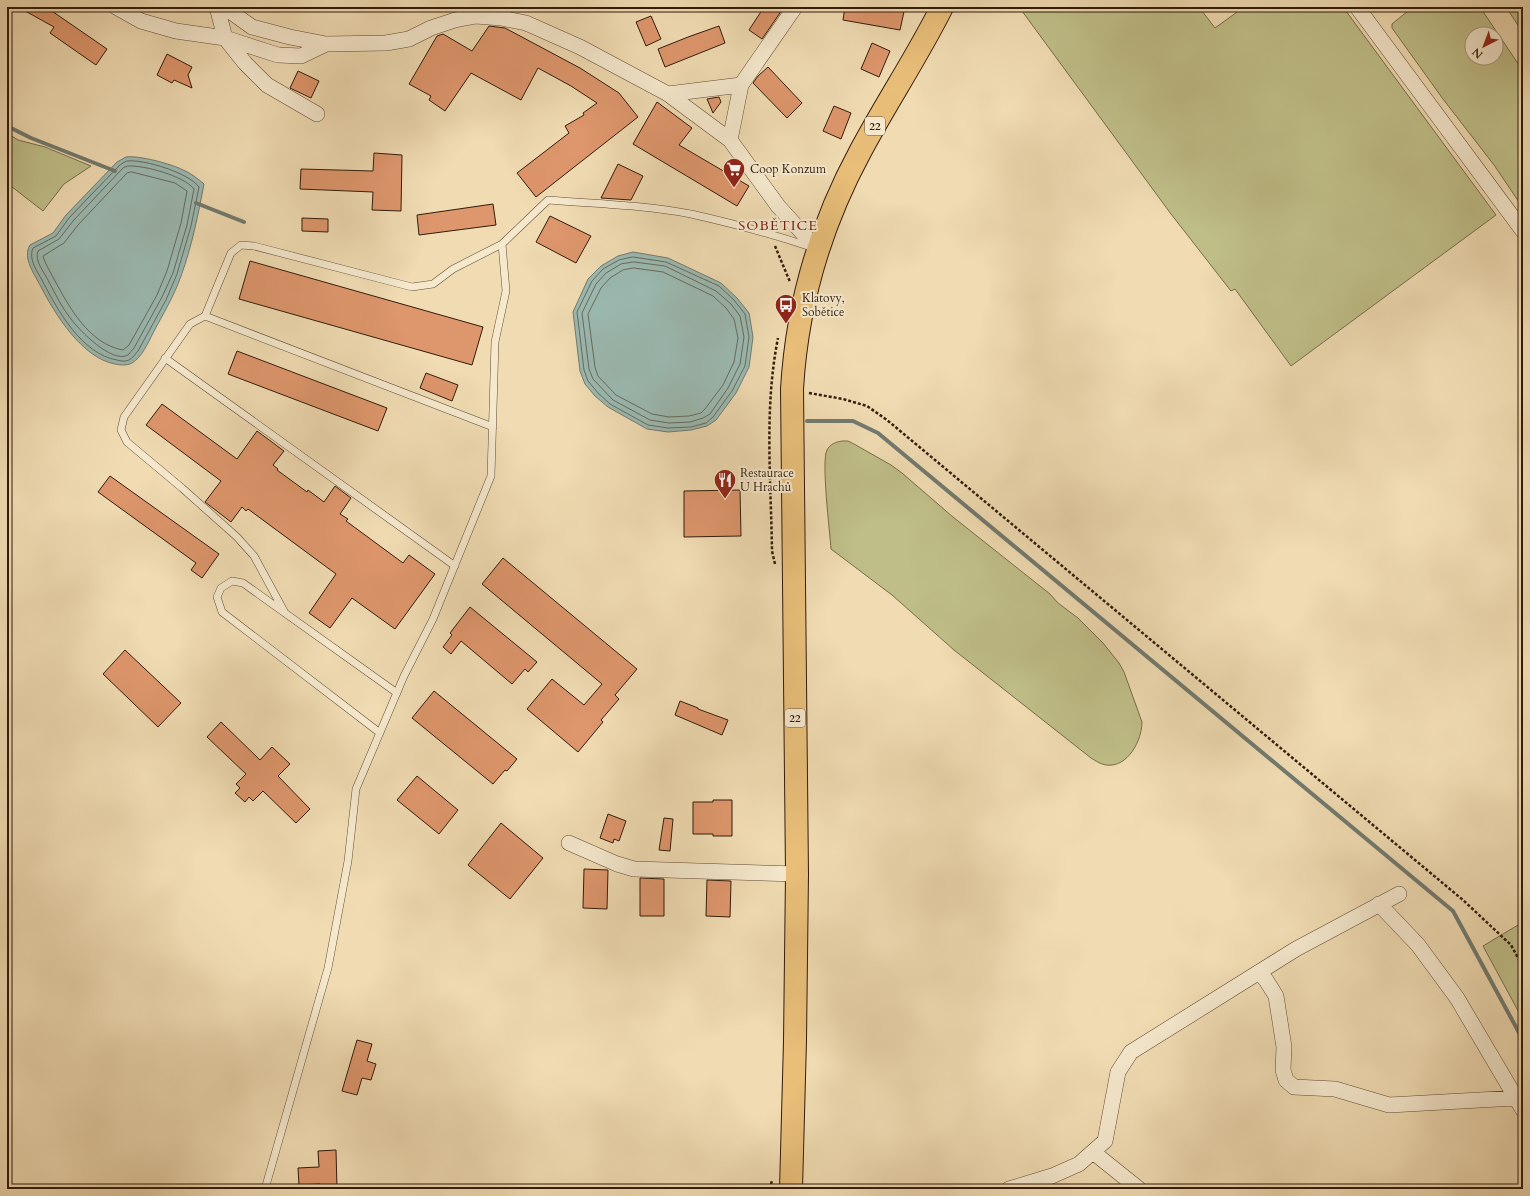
<svg xmlns="http://www.w3.org/2000/svg" width="1530" height="1196" font-family="Cardo,serif">
	<style>
		.green { fill: #bfbe88; stroke: #786c4a; fill-rule: evenodd }
		.water { fill: #9bbab2; stroke: #717a6f }
		.lines { fill: none; stroke-linecap: round; stroke-linejoin: round }
		.shore { stroke: #666a5e; stroke-width: 1 }
		.stream { stroke: #717a6f; stroke-width: 4 }
		.building { fill: #de966c; stroke: #311b0b }
		.service-casing { stroke: #614b35; stroke-width: 8 }
		.minor-casing { stroke: #614b35; stroke-width: 16 }
		.primary-casing { stroke: #311b0b; stroke-width: 24 }
		.path { stroke: #311b0b; stroke-width: 2.5; stroke-dasharray: 3 2; stroke-linecap: butt }
		.service { stroke: #f5e8cd; stroke-width: 7 }
		.minor { stroke: #f5e8cd; stroke-width: 15 }
		.primary { stroke: #e8be79; stroke-width: 22 }
		.labels { text-anchor: middle; stroke-width: 4; stroke-linejoin: round; paint-order: stroke }
		.shield { fill: #f5e8cd; stroke: #6c5845; stroke-width: 1 }
		.shield-label { font-size: 11px; font-weight: bold; fill: #311b0b }
		.poi-label { font-size: 12px; fill: #311b0b; stroke: #f5e8cd; text-anchor: start }
		.quarter-label { font-size: 14px; letter-spacing: 1px; fill: #7a1f14; stroke: #f5e8cd }
	</style>
	<rect width="100%" height="100%" fill="#f0dbb2"/>
	<filter id="stains"><feTurbulence type="fractalNoise" baseFrequency=".005" numOctaves="4"/><feColorMatrix values="0 0 0 0 .2 0 0 0 0 .09 0 0 0 0 .02 0 0 0 .5 -.17"/></filter>
	<radialGradient id="worn" r=".72"><stop offset=".6" stop-color="#630" stop-opacity="0"/><stop offset="1" stop-color="#630" stop-opacity=".3"/></radialGradient>
	<path class="green" d="M1019 7H1199L1215 28 1244 7H1343L1496 215 1291 366 1235 289 1231 291 1171 214Z
		M1413 7H1480L1523 71V208L1494 165 1443 99 1392 28V24ZM1472 34H1496V58H1472Z
		M1506 7H1523V33Z
		M7 133 18 140 45 147 91 166 64 184 43 211 7 183Z
		M842 441H848L854 444 891 465 902 473 953 517 1050 594 1058 603 1078 618 1103 643 1119 663 1124 672 1142 722C1142 740 1128 768 1106 765 1100 764 1096 761 1091 758L954 650 892 595 831 549C830 533 821 461 827 450 830 444 836 442 842 441Z
		M1523 922V1020L1483 946Z"/>
	<path class="water" d="M126 157C138 155 172 164 183 170 191 173 198 179 204 184 198 215 192 246 181 276 174 296 163 314 153 333 148 343 142 357 132 363 126 366 121 365 115 364 82 358 55 314 41 287 35 275 22 258 30 245L53 233 66 215 117 162Z
		M633 252 668 258 721 283 737 298 749 313 753 337 749 367 736 393 716 420 707 426 691 430 668 432 647 429 608 407 595 396 585 384 580 371 573 312 588 279 601 266 618 256Z"/>
	<g class="lines">
		<path class="shore" d="M127 161C144 159 189 173 199 187L191 226 177 274 166 300 138 351C135 354 133 358 129 360 125 362 121 361 117 360 82 354 58 311 43 282 38 272 28 260 33 248L56 236 69 218 89 197 120 165Z
			M128 166C144 165 184 176 194 189L187 225 173 273 162 297 134 348C132 350 130 353 128 355 112 364 79 330 71 319 62 308 56 295 49 282 45 273 34 261 38 251L59 239 73 221 123 168Z
			M132 172 175 183 187 191 181 223 167 271 157 295 133 338 129 345 123 350C89 344 69 307 54 279 50 271 45 264 43 256L64 243 78 225 127 173Z
			M633 257 666 262 719 286 734 300 745 314 749 337 745 366 732 391 713 417 706 423 691 427 668 428 648 425 610 404 598 393 588 381 584 370 577 312 592 281 603 269 619 260Z
			M634 262 665 266 716 291 731 304 740 316 744 337 740 364 728 388 710 414 703 418 690 422 669 423 650 420 613 400 593 379 589 369 582 313 596 284 606 273 621 264Z
			M634 268 663 272 713 296 726 308 734 319 738 338 734 362 723 385 705 409 701 413 689 416 669 417 652 414 616 395 598 376 595 367 588 314 601 288 610 278 623 270Z"/>
		<path class="stream" d="M7 126 31 138 115 171
			M196 203 244 222
			M807 421H853L878 433 1453 911 1523 1040"/>
	</g>
	<path class="building" d="M18 7H46L107 49 96 65 50 33 54 27Z
		M764 7H784L762 39 749 30Z
		M845 7H905L900 30 843 20Z
		M651 16 661 39 646 46 636 22Z
		M489 26 505 28 580 68 619 93 638 117 536 197 517 173 569 133 565 126 584 115 583 113 597 103 571 86 538 68 521 100 471 73 445 111 429 100 431 96 409 84 437 36 443 34 472 51Z
		M719 26 725 43 665 67 658 49 688 37Z
		M872 43 890 51 879 77 861 69Z
		M167 54 192 67 188 75 192 88 174 80 172 83 157 75Z
		M768 67 802 103 787 118 753 83 758 76Z
		M298 71 319 81 311 98 290 88Z
		M719 97 721 102 713 113 707 99Z
		M657 102 692 128 679 145 749 186 737 206 633 144Z
		M834 106 851 113 841 139 823 131Z
		M374 153 402 155 401 211 372 210 373 192 300 189 301 169 373 171Z
		M618 164 643 176 631 200 601 198Z
		M493 204 496 225 419 235 417 215Z
		M550 216 591 236 576 263 536 242Z
		M302 218 328 219V232L302 231Z
		M250 261 483 327 472 365 239 299Z
		M237 351 387 408 378 431 228 374Z
		M426 373 458 385 452 401 420 388Z
		M162 404 237 459 257 431 284 451 273 465 278 469 277 470 307 492 308 490 324 502 335 486 351 498 340 514 348 519 346 521 403 563 409 555 435 574 395 629 352 598 330 628 309 613 336 574 248 509 246 511 242 507 231 522 205 502 221 481 146 425Z
		M110 476 219 554 202 578 191 570 196 563 98 492Z
		M740 490 741 536 684 537V491Z
		M503 558 637 669 615 695 619 699 601 720 603 722 578 752 527 709 552 679 584 705 602 684 482 584Z
		M470 607 537 662 528 672 525 669 512 684 461 641 451 654 443 647 452 635 450 633Z
		M125 650 181 703 158 727 103 674Z
		M434 691 517 759 507 771 505 770 493 784 412 718Z
		M680 701 698 708V709L728 720 722 735 675 715Z
		M221 722 260 760 272 747 290 764 278 776 310 809 296 823 263 791 253 801 249 797 245 802 235 793 240 788 236 784 246 774 207 737Z
		M417 776 458 810 439 834 397 800Z
		M713 800H732V836H713V834H693V802H713Z
		M608 814 626 821 619 841 614 839 613 843 600 838Z
		M664 818 673 819 670 851 659 850Z
		M501 823 543 858 510 899 468 865Z
		M584 869 608 870 607 909 583 908Z
		M640 878 664 879V916H640Z
		M707 880 731 881 730 917 706 916Z
		M357 1040 372 1044 367 1061 376 1064 371 1080 362 1078 357 1095 342 1091Z
		M336 1150 337 1189H320V1184L299 1185 298 1168 319 1167 318 1151Z"/>
	<g class="lines">
		<g class="service-casing">
			<path id="service" d="M205 316 493 427
				M165 358 455 566
				M285 613 254 556 237 537 182 488 127 442 121 430 124 417 190 324 205 316 231 253 241 245 254 246 412 287 433 284 453 269 502 244
				M380 733 222 612 217 597 221 588 232 581 243 583 397 693
				M265 1189 328 968 348 861 356 789 404 676 433 619 491 476 495 342 506 291 502 244 548 200C596 204 644 205 691 214 731 223 772 234 811 247"/>
		</g>
		<g class="minor-casing">
			<path id="minor" d="M116 7 141 21 176 31 225 38 278 55 301 56 326 44
				M217 7 225 38 245 63 267 85 317 114
				M224 7 252 27 290 37 326 44 386 43 409 39 431 28 455 20 476 16 501 18 526 23 580 47 668 94 730 140 778 206 817 249
				M1357 7 1523 231
				M668 94 741 85
				M730 140 741 85 795 7
				M569 843 617 864 634 869 797 874
				M1379 904 1418 945 1457 998 1523 1110
				M1259 972 1266 980 1276 996 1284 1047 1283 1070 1286 1080 1294 1087 1335 1089 1389 1105 1516 1098
				M1093 1152 1139 1189
				M1009 1189 1052 1176 1079 1164 1105 1141 1118 1072 1131 1052 1296 949 1399 894"/>
		</g>
		<g class="primary-casing">
			<path id="primary" d="M791 1189 795 1041 797 874 792 389C797 305 820 226 860 152 886 103 917 57 942 7"/>
		</g>
		<path class="path" d="M775 246 790 282
			M809 393 843 399 867 406 887 420 1463 900 1511 945 1523 967
			M775 564 772 551C771 480 764 408 778 338
			M770 1189 772 1180"/>
		<use href="#service" class="service"/>
		<use href="#minor" class="minor"/>
		<use href="#primary" class="primary"/>
	</g>
	<defs>
		<g id="supermarket-pin" transform="scale(1.15)"><path d="M0 17L-7.5 6A9.5 9.5 0 1 1 7.5 6Z" fill="#8f2418" stroke="#f5e8cd"/><path d="M-6-5.5h2.5l.6 2H6L4.5 2H-2.5L-4.4-4H-6ZM-1.5 3.2a1.3 1.3 0 1 0 .1 0ZM3 3.2a1.3 1.3 0 1 0 .1 0Z" fill="#fff"/></g>
		<g id="bus-pin" transform="scale(1.15)"><path d="M0 17L-7.5 6A9.5 9.5 0 1 1 7.5 6Z" fill="#8f2418" stroke="#f5e8cd"/><path d="M-5-6H5V4H4V6H2V4H-2V6H-4V4H-5ZM-3.5-4V0h7V-4ZM-3.5 1.2v1.5H-2V1.2ZM2 1.2v1.5H3.5V1.2Z" fill="#fff"/></g>
		<g id="restaurant-pin" transform="scale(1.15)"><path d="M0 17L-7.5 6A9.5 9.5 0 1 1 7.5 6Z" fill="#8f2418" stroke="#f5e8cd"/><path d="M-5-6h1v4h1v-4h1v4h1v-4h1v5L-1.5 .5V6h-2V.5L-5-1ZM5-6V6H3V1.5H1.5Q1.5-4 5-6Z" fill="#fff"/></g>
	</defs>
	<g fill-rule="evenodd">
		<use href="#supermarket-pin" x="734" y="169"/>
		<use href="#bus-pin" x="786" y="305"/>
		<use href="#restaurant-pin" x="725" y="480"/>
	</g>
	<g class="labels">
		<g class="shield">
			<rect x="865" y="117" width="20" height="18" rx="3"/>
			<rect x="785" y="709" width="20" height="18" rx="3"/>
		</g>
		<g class="shield-label">
			<text x="875" y="130">22</text>
			<text x="795" y="722">22</text>
		</g>
		<g class="poi-label">
			<text x="750" y="173">Coop Konzum</text>
			<text x="802" y="302">Klatovy,<tspan x="802" dy="14">Sobětice</tspan></text>
			<text x="740" y="477">Restaurace<tspan x="740" dy="14">U Hrachů</tspan></text>
		</g>
		<g class="quarter-label">
			<text x="778" y="230">SOBĚTICE</text>
		</g>
	</g>
	<rect width="1530" height="1196" fill="none" stroke="#f0dbb2" stroke-width="24"/>
	<rect x="8" y="8" width="1514" height="1180" fill="none" stroke="#311b0b" stroke-width="2"/>
	<rect x="12" y="12" width="1506" height="1172" fill="none" stroke="#311b0b"/>
	<g transform="translate(1484 46) rotate(222)"><circle r="19" fill="#f5e8cd" stroke="#a7967f"/>
	<path d="M0-3L7 15L0 10L-7 15Z" fill="#8f2418"/>
	<text y="-6" font-size="11" font-weight="bold" text-anchor="middle" fill="#311b0b">N</text>
	</g>
	<rect width="100%" height="100%" filter="url(#stains)"/>
	<rect width="100%" height="100%" fill="url(#worn)"/>
</svg>
